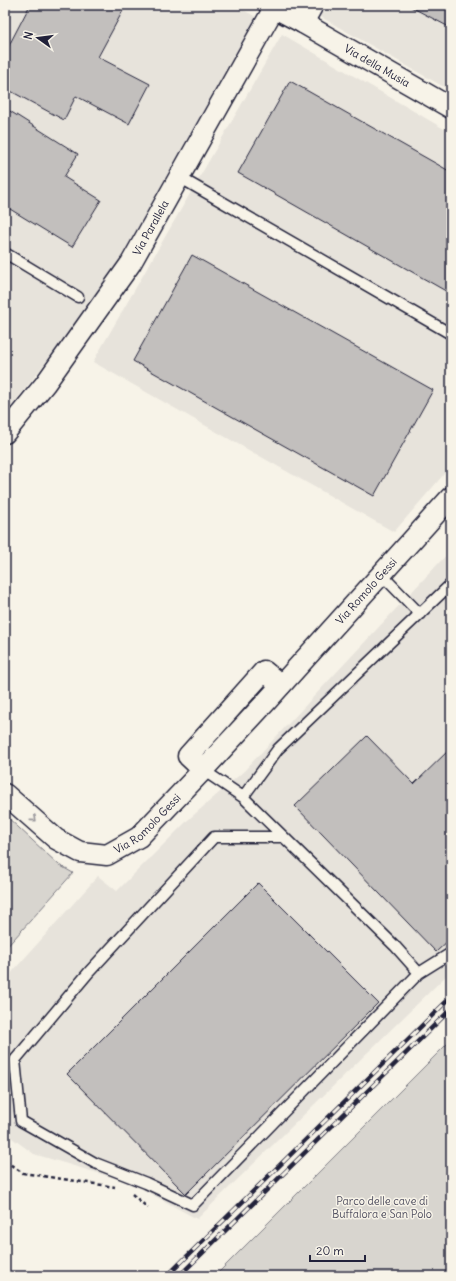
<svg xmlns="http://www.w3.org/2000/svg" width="456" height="1281" font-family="Delius,sans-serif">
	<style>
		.built { fill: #e7e3db }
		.green { fill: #d8d5cf; stroke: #7d7c85 }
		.building { fill: #c2bfbd; stroke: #22223b }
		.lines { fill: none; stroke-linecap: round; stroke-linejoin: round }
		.service-casing { stroke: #22223b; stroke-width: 13 }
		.minor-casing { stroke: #22223b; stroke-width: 23 }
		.path { stroke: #22223b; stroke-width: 2.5; stroke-dasharray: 4 3; stroke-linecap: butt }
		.service { stroke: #f7f3e8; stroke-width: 10 }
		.minor { stroke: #f7f3e8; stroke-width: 20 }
		.rail-casing { stroke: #22223b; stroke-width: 4.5 }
		.rail { stroke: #f7f3e8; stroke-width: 3; stroke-dasharray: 9; stroke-linecap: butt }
		.oneway { stroke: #97959a }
		.labels { text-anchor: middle; stroke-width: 3; stroke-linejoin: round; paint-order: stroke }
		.street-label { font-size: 11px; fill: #22223b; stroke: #f7f3e8 }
		.park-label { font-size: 11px; fill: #504f60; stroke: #f7f3e8 }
	</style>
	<rect width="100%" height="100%" fill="#f7f3e8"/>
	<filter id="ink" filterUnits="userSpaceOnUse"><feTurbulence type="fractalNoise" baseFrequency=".025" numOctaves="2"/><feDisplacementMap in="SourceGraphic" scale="8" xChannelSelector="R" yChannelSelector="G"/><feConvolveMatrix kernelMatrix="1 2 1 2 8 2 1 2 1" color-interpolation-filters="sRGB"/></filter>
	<g filter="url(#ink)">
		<path class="built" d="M5 5H234L258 18 172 179 105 287 5 414Z
			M297 5H451V91L321 17Z
			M282 34 451 133V466L394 532 93 362Z
			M451 550V971L197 1219 131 1183 34 1154 5 1133V980L98 876 117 891 188 820 244 771Z"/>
		<path class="green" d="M5 815 59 865 73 873 5 949Z
			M451 1040V1276H215Z"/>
		<path class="building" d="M30 5H126L98 57 150 84 129 124 76 96 64 120 5 88V53Z
			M413 5H451V28L411 7Z
			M290 81 451 172V294L238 173Z
			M5 108 78 154 64 177 101 200 72 247 5 206Z
			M192 255 433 390 374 496 133 361Z
			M367 736 414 784 451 748V938L436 952 295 806Z
			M258 883 378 1003 186 1194 67 1074Z"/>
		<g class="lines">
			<g class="service-casing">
				<path id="service" d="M179 177 451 334
					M5 253 78 297
					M382 575 420 614
					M203 770 243 797 395 946 419 973 451 953
					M243 797 278 749 451 584
					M283 837H214L89 972 15 1060 21 1121 95 1163 146 1183 193 1205 419 973"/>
			</g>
			<g class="minor-casing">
				<g id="minor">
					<path id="s1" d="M269 5 303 23 451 108"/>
					<path d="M303 23 313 5"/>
					<path id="s2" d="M5 433 45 384 131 263 274 8"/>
					<path d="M203 770 188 756 264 671 281 685"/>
					<path id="s3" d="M5 794 56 839 80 852 107 855 139 837 203 770 266 702 451 497"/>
				</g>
			</g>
			<path class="path" d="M5 1161 23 1173 115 1187
				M132 1194 148 1208"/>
			<use href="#service" class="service"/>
			<use href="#minor" class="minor"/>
			<g class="rail-casing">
				<path id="rail" d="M167 1276 451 997
					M179 1276 451 1009"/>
			</g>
			<use href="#rail" class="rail"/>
		</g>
		<defs><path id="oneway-chevron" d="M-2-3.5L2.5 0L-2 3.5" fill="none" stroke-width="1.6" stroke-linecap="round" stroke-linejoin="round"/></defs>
		<use class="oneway" href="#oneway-chevron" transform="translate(34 819) rotate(41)"/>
	</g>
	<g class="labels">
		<g class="street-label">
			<text dy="4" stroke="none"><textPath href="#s1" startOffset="124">Via della Musia</textPath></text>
			<text dy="4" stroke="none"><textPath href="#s2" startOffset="252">Via Parallela</textPath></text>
			<text dy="4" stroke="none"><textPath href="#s3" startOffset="494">Via Romolo Gessi</textPath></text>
			<text dy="4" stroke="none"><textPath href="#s3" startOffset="174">Via Romolo Gessi</textPath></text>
		</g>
		<g class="park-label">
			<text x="382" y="1205">Parco delle cave di<tspan x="382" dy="13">Buffalora e San Polo</tspan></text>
		</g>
	</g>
	<rect width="456" height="1281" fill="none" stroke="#f7f3e8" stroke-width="20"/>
	<rect x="10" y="10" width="436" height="1261" fill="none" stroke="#22223b" stroke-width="1.5" filter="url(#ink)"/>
	<g transform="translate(38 38) rotate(284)" stroke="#f7f3e8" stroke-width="3" paint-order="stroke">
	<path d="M0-3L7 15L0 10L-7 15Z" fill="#22223b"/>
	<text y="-6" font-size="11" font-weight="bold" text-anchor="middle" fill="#22223b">N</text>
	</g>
	<path d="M310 1255v6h55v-6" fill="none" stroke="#22223b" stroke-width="2"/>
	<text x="316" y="1255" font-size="12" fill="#22223b" stroke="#f7f3e8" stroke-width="3" paint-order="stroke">20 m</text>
</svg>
